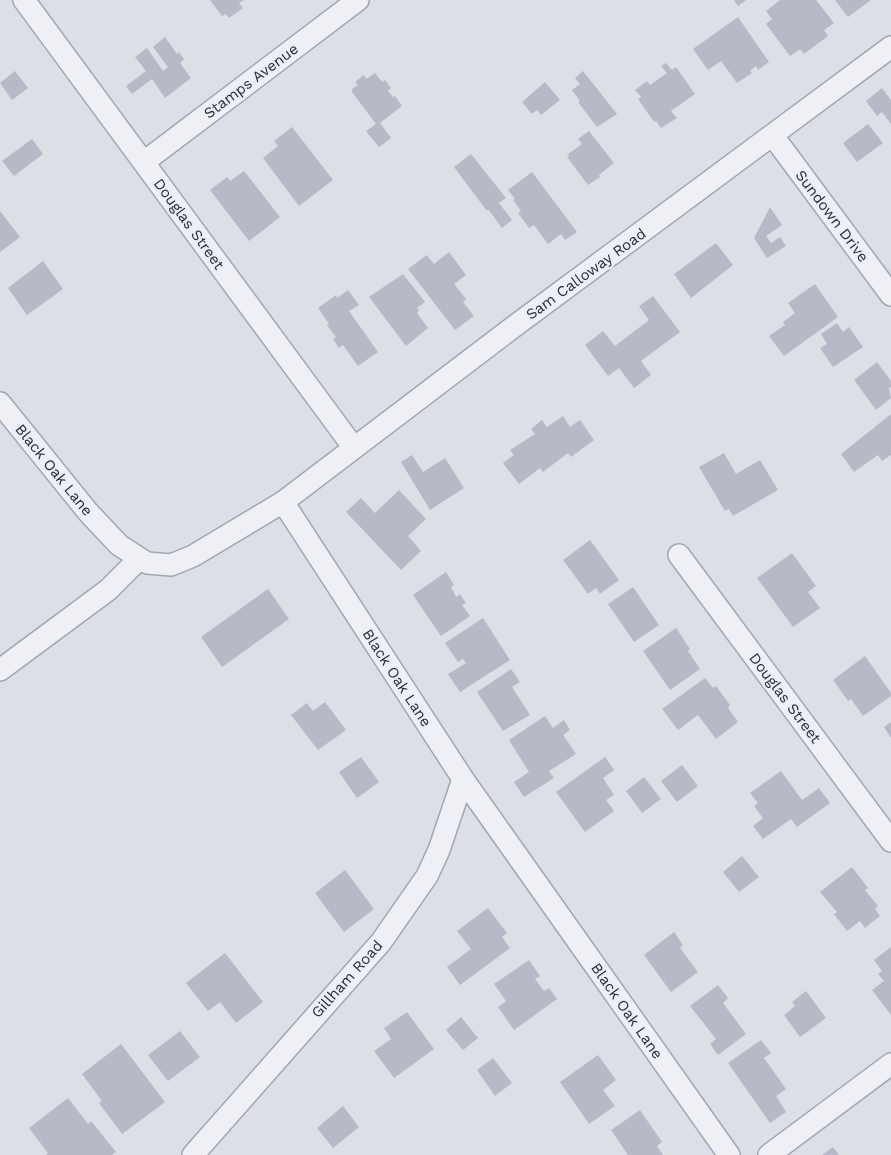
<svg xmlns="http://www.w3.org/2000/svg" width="891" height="1155" font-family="'Work Sans',sans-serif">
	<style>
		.building { fill: #b6bac6 }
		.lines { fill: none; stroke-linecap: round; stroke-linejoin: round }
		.minor-casing { stroke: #a2a6b0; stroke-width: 24 }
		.minor { stroke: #eef0f5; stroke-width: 21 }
		.labels { text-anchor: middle; stroke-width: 5; stroke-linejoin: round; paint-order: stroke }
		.street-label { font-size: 15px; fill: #262c3c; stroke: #ebeef4 }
	</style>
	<rect width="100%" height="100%" fill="#dcdfe6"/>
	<path class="building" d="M210 0H244L239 3 243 8 229 18 226 14 222 16Z
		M734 0H746L738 6Z
		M780 0H816L834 23 824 30 828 36 804 54 800 49 790 56 766 24 772 19 766 11Z
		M835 0H871L848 17Z
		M738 17 769 62 758 70 756 66 750 71 752 73 737 83 721 61 708 70 693 49Z
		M165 37 177 54 179 52 184 59 180 63 191 78 165 98 152 79 132 94 126 86 146 71 135 57 147 48 163 71 168 67 153 47Z
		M666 63 672 70 676 67 695 94 671 111 677 118 661 128 656 121 654 122 638 99 641 97 635 90 647 81 650 85 667 73 661 66Z
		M15 71 28 88 12 100 0 83Z
		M583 71 617 114 597 127 578 102 580 101 572 90 580 84 575 78Z
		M375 73 382 82 385 80 391 88 388 91 393 97 395 96 402 106 380 123 391 138 379 147 366 131 376 124 352 92V89L358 85 355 82 364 75 366 79Z
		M545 82 560 100 541 115 537 110 532 114 522 102Z
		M882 88 891 100V124L882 112 877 116 866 101Z
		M868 124 883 143 857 162 843 143Z
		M292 127 333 180 299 206 263 158 278 146 274 141Z
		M589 131 614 163 599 175 600 177 588 185 567 157 569 156 568 154 582 144 578 139Z
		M32 139 43 154 14 176 2 161Z
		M471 154 506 198 499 203 512 220 502 228 488 209 487 211 454 167Z
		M244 171 280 217 249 241 210 190 227 177 230 181Z
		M532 172 577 232 565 240 561 234 548 244 534 225 529 228 518 213 521 211 513 200 515 199 508 190Z
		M770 207 782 225 766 236 771 243 780 237 786 246 767 258 754 238Z
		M0 211 20 237 0 252Z
		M716 243 733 265 691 298 674 274Z
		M449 252 466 275 454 284 466 299 463 302 474 316 455 330 408 269 427 255 434 264Z
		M43 261 63 289 27 315 8 288Z
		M403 274 425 302 417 308 419 311 417 313 428 328 406 346 369 297Z
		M815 284 838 317 784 356 769 336 785 325 783 322 795 313 788 303Z
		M348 290 359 305 349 311 378 352 358 366 343 345 339 348 333 339 336 337 327 325 329 324 318 308 336 295 337 298Z
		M653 296 680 332 641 361 651 375 634 388 619 368 608 376 585 345 603 331 615 346 649 320 639 306Z
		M837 323 843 332 849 327 863 347 833 367 820 348 827 344 821 334Z
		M877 362 891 381V387L889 388 891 398 876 410 854 380Z
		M891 414V455L882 461 878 455 854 472 841 454Z
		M563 416 570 427 580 420 594 440 571 457 568 453 543 472 540 468 519 484 503 463 514 455 510 450 535 434 531 429 542 420 547 427Z
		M724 453 736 474 760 460 778 490 733 516 729 509 725 511 699 467Z
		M412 455 423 472 445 458 464 488 430 510 401 462Z
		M399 490 426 519 408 536 421 551 401 570 346 512 361 498 375 513Z
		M590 540 619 580 600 594 596 588 588 594 563 560Z
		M792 553 816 586 808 592 820 608 793 627 757 578Z
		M446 572 454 585 451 587 456 597 460 594 466 603 462 605 470 616 441 636 413 595Z
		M633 587 659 625 634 642 608 604Z
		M268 589 289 619 222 667 201 637Z
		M483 618 510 660 460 692 448 674 466 663 463 659 458 662 445 643Z
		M676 628 690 649 688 651 700 669 670 690 643 651Z
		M865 656 891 693V696L863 716 851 699 848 701 833 680Z
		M511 669 520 682 512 687 530 715 503 731 477 692Z
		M705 678 713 688 716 686 730 705 728 708 738 722 716 739 698 715 678 730 662 709Z
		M325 702 346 730 318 750 291 715 307 703 313 711Z
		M545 716 553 728 564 720 570 730 563 735 576 754 549 771 554 778 524 797 514 782 529 772 509 740Z
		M891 722V738L884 727Z
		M361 757 379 782 357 798 339 772Z
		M605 757 614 770 603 778 614 795 606 800 614 811 585 832 556 792Z
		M682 765 698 786 677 802 661 781Z
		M781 771 802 800 819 788 830 803 797 827 791 819 763 839 753 826 763 818 754 806 758 803 750 793Z
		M644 777 661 799 642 813 626 791Z
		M742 856 759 877 739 892 723 872Z
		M852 867 868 888 865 890 878 906 875 909 880 916 865 928 860 921 847 931 834 914 837 912 820 892Z
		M345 870 374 909 344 932 315 893Z
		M488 908 507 933 502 937 510 948 460 985 447 967 471 949 457 931Z
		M674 932 683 945 680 948 698 972 671 992 644 955Z
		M891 947V1015L872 990 884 981 878 974 882 971 874 960Z
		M225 953 263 1002 236 1023 220 1002 208 1011 186 983Z
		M529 960 540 976 535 979 544 991 549 988 557 999 514 1030 498 1007 506 1001 494 984Z
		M718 985 728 998 723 1003 746 1034 718 1055 710 1044 716 1039 690 1006Z
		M806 991 826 1018 800 1037 784 1015 795 1006 792 1002Z
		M407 1012 434 1049 394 1078 374 1051 391 1039 384 1028Z
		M461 1017 478 1038 463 1050 446 1030Z
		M180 1031 200 1057 168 1081 148 1055Z
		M761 1040 771 1053 764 1058 786 1089 776 1096 786 1112 770 1123 728 1063Z
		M121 1044 165 1102 122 1134 99 1103 102 1101 82 1074Z
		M598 1055 616 1080 603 1090 615 1106 589 1124 560 1082Z
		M493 1058 512 1083 495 1096 477 1070Z
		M68 1098 88 1124 91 1121 116 1152 112 1155H46L48 1153 29 1128Z
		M343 1106 359 1127 333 1148 317 1128Z
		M640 1110 662 1142 657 1146 663 1155H628L611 1130Z
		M833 1147 839 1155H822Z"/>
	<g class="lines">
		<g class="minor-casing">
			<path id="minor" d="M24 0 354 448
				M773 136 891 295
				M144 162 358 0
				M0 403 88 512 119 545 147 563 171 565 193 556 283 502 512 328 891 47
				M283 502 463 779 729 1155
				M679 555 891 841
				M0 670 108 590 139 559
				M193 1155 381 942 427 876 439 850 463 779
				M769 1155 891 1064"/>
		</g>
		<use href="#minor" class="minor"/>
	</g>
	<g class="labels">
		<g class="street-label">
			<text transform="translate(251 81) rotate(-37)" y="5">Stamps Avenue</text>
			<text transform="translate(832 216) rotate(53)" y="5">Sundown Drive</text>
			<text transform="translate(189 224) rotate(54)" y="5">Douglas Street</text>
			<text transform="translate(586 274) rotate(-36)" y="5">Sam Calloway Road</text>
			<text transform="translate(54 470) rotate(51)" y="5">Black Oak Lane</text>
			<text transform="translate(397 678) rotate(57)" y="5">Black Oak Lane</text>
			<text transform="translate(785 698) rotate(53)" y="5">Douglas Street</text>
			<text transform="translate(347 979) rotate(-48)" y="5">Gillham Road</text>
			<text transform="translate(627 1011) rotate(55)" y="5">Black Oak Lane</text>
		</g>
	</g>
</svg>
